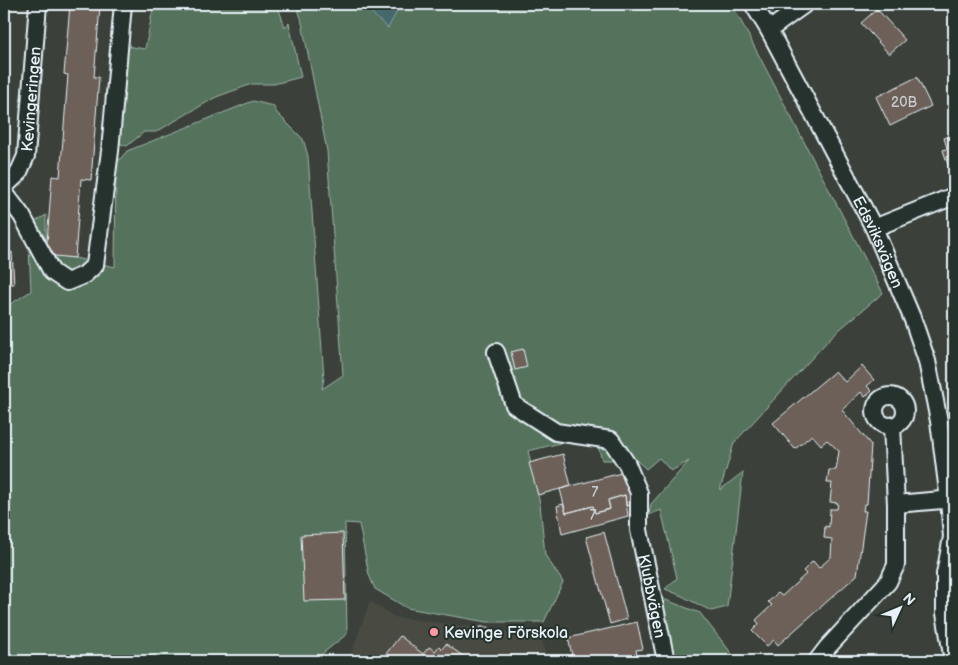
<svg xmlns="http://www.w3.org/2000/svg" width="958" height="665" font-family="'Balsamiq Sans',sans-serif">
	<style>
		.built { fill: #4a4b43 }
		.green { fill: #54735c; stroke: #9eb2aa }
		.water { fill: #45686b; stroke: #869fa3 }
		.building { fill: #6d6158; stroke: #e8f1f8 }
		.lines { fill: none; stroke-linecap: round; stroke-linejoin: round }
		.minor-casing { stroke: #e8f1f8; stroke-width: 20 }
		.minor { stroke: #26332d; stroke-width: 16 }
		.poi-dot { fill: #ff9aa2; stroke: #26332d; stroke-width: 2 }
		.labels { text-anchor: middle; stroke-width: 4; stroke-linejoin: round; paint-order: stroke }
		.number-label { font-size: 14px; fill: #c9cdd0 }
		.street-label { font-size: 16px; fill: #e8f1f8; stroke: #26332d }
		.poi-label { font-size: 16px; fill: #e8f1f8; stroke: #26332d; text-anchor: start }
	</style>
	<rect width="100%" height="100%" fill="#3b413a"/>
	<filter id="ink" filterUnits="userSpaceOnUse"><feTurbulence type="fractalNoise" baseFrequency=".02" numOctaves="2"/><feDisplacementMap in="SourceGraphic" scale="10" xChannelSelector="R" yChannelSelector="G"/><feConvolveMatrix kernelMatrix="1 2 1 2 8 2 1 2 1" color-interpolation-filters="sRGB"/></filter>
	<g filter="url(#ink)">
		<path class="built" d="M370 601 394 617 541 636 548 661H349Z"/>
		<path class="green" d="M154 4H277L285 27 289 23 301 77 274 84H252L216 97 156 132H144L127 146 116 142 126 46 145 49Z
			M296 4H732L883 293 833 335 734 443 720 490 743 472 727 607 711 611 682 596 665 589 677 578 661 510 649 515 651 504 689 461 671 471 659 458 646 469 636 460H602L598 446 568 441 528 451 540 504 545 555 563 582 544 622H487L407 608 375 589 369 575 359 524 345 523 347 634 313 661H4V308L31 291 28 226 46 215V255L75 258 115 267 116 164 127 151 253 101 273 106 277 113 303 139 308 156 324 378 322 389 343 375 327 151 301 18Z
			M658 597 700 613 732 654 733 661H675Z"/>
		<path class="water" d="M368 4H401L388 28C380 21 371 15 368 4Z"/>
		<path class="building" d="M4 4H8L4 73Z
			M70 5 100 7 94 77H99L91 180 81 179 75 258 46 255 52 176 60 177 68 75 64 74Z
			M877 9 905 40 889 54 861 23Z
			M917 77 931 106 890 126 876 97Z
			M954 135V146L947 148 944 138Z
			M954 146V170L950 171 943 150Z
			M953 218 954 219V231L950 230Z
			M12 252 14 284H4V253Z
			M523 349 527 367 515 370 511 352Z
			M862 366 874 380 867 386 872 391 865 397 861 392 842 410 871 445 867 504H864L863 511H866L857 575 778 645 774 640 767 646 752 631 759 624 756 620 772 605 768 602 778 593 782 596 806 574 803 571 813 561 819 568 831 557 832 539 824 538 825 526 829 527 830 509H837L838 503 830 502 832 483H827L829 470H836L839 451 827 440 821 445 812 435 795 449 773 423 835 371 845 382Z
			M563 454 571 486 538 495 529 463Z
			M625 472 634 504 626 506 625 495 608 500 610 509 595 513 593 506 566 513 560 489Z
			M625 495 628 516 562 534 557 506 563 504 566 513 593 506 595 513 610 509 608 500Z
			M604 532 627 619 610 624 586 537Z
			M343 533 345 600 304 601 301 535Z
			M637 622 643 649 636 650 638 661H566L565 657 572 655 568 638Z
			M480 627H489V635H480Z
			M400 636 423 654 429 647 435 651 439 646 442 649 446 644 470 661H393L385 655Z"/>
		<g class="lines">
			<g class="minor-casing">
				<g id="minor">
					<path id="s1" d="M753 4 769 30 874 228 913 320 927 361 939 421 949 500 952 537 945 574V613L953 661"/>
					<path d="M769 30 805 4"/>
					<path id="s2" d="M4 187 18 174 26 156 38 4"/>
					<path d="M4 192 22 216 52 272 67 282 84 275 95 265 110 151 123 4"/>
					<path d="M874 228 954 196"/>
					<path id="s3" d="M496 352 514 405 556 432 611 440 627 464 639 493V530L666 661"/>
					<circle cx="890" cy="411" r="15"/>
					<path d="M896 504 954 499"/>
					<path d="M817 661 827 648 888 582 896 565V504L892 426"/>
				</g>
			</g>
			<use href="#minor" class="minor"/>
		</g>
	</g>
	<circle class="poi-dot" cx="434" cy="632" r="5"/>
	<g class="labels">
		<g class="number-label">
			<text x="904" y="107">20B</text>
			<text x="595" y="497">7</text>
			<text x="593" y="520">7</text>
		</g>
		<g class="street-label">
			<text dy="6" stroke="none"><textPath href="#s2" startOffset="96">Kevingeringen</textPath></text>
			<text dy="6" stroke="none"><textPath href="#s1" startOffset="269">Edsviksvägen</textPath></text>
			<text dy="6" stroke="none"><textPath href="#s3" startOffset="326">Klubbvägen</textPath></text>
		</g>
		<g class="poi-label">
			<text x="444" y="638">Kevinge Förskola</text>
		</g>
	</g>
	<rect width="958" height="665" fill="none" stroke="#26332d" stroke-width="20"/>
	<rect x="10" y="10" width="938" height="645" fill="none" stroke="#e8f1f8" stroke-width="2" filter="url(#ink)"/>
	<g transform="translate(900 608) rotate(46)" stroke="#26332d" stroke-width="4" paint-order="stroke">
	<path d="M0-4L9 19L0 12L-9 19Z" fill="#e8f1f8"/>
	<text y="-8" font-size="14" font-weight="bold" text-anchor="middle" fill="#e8f1f8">N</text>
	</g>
</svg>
